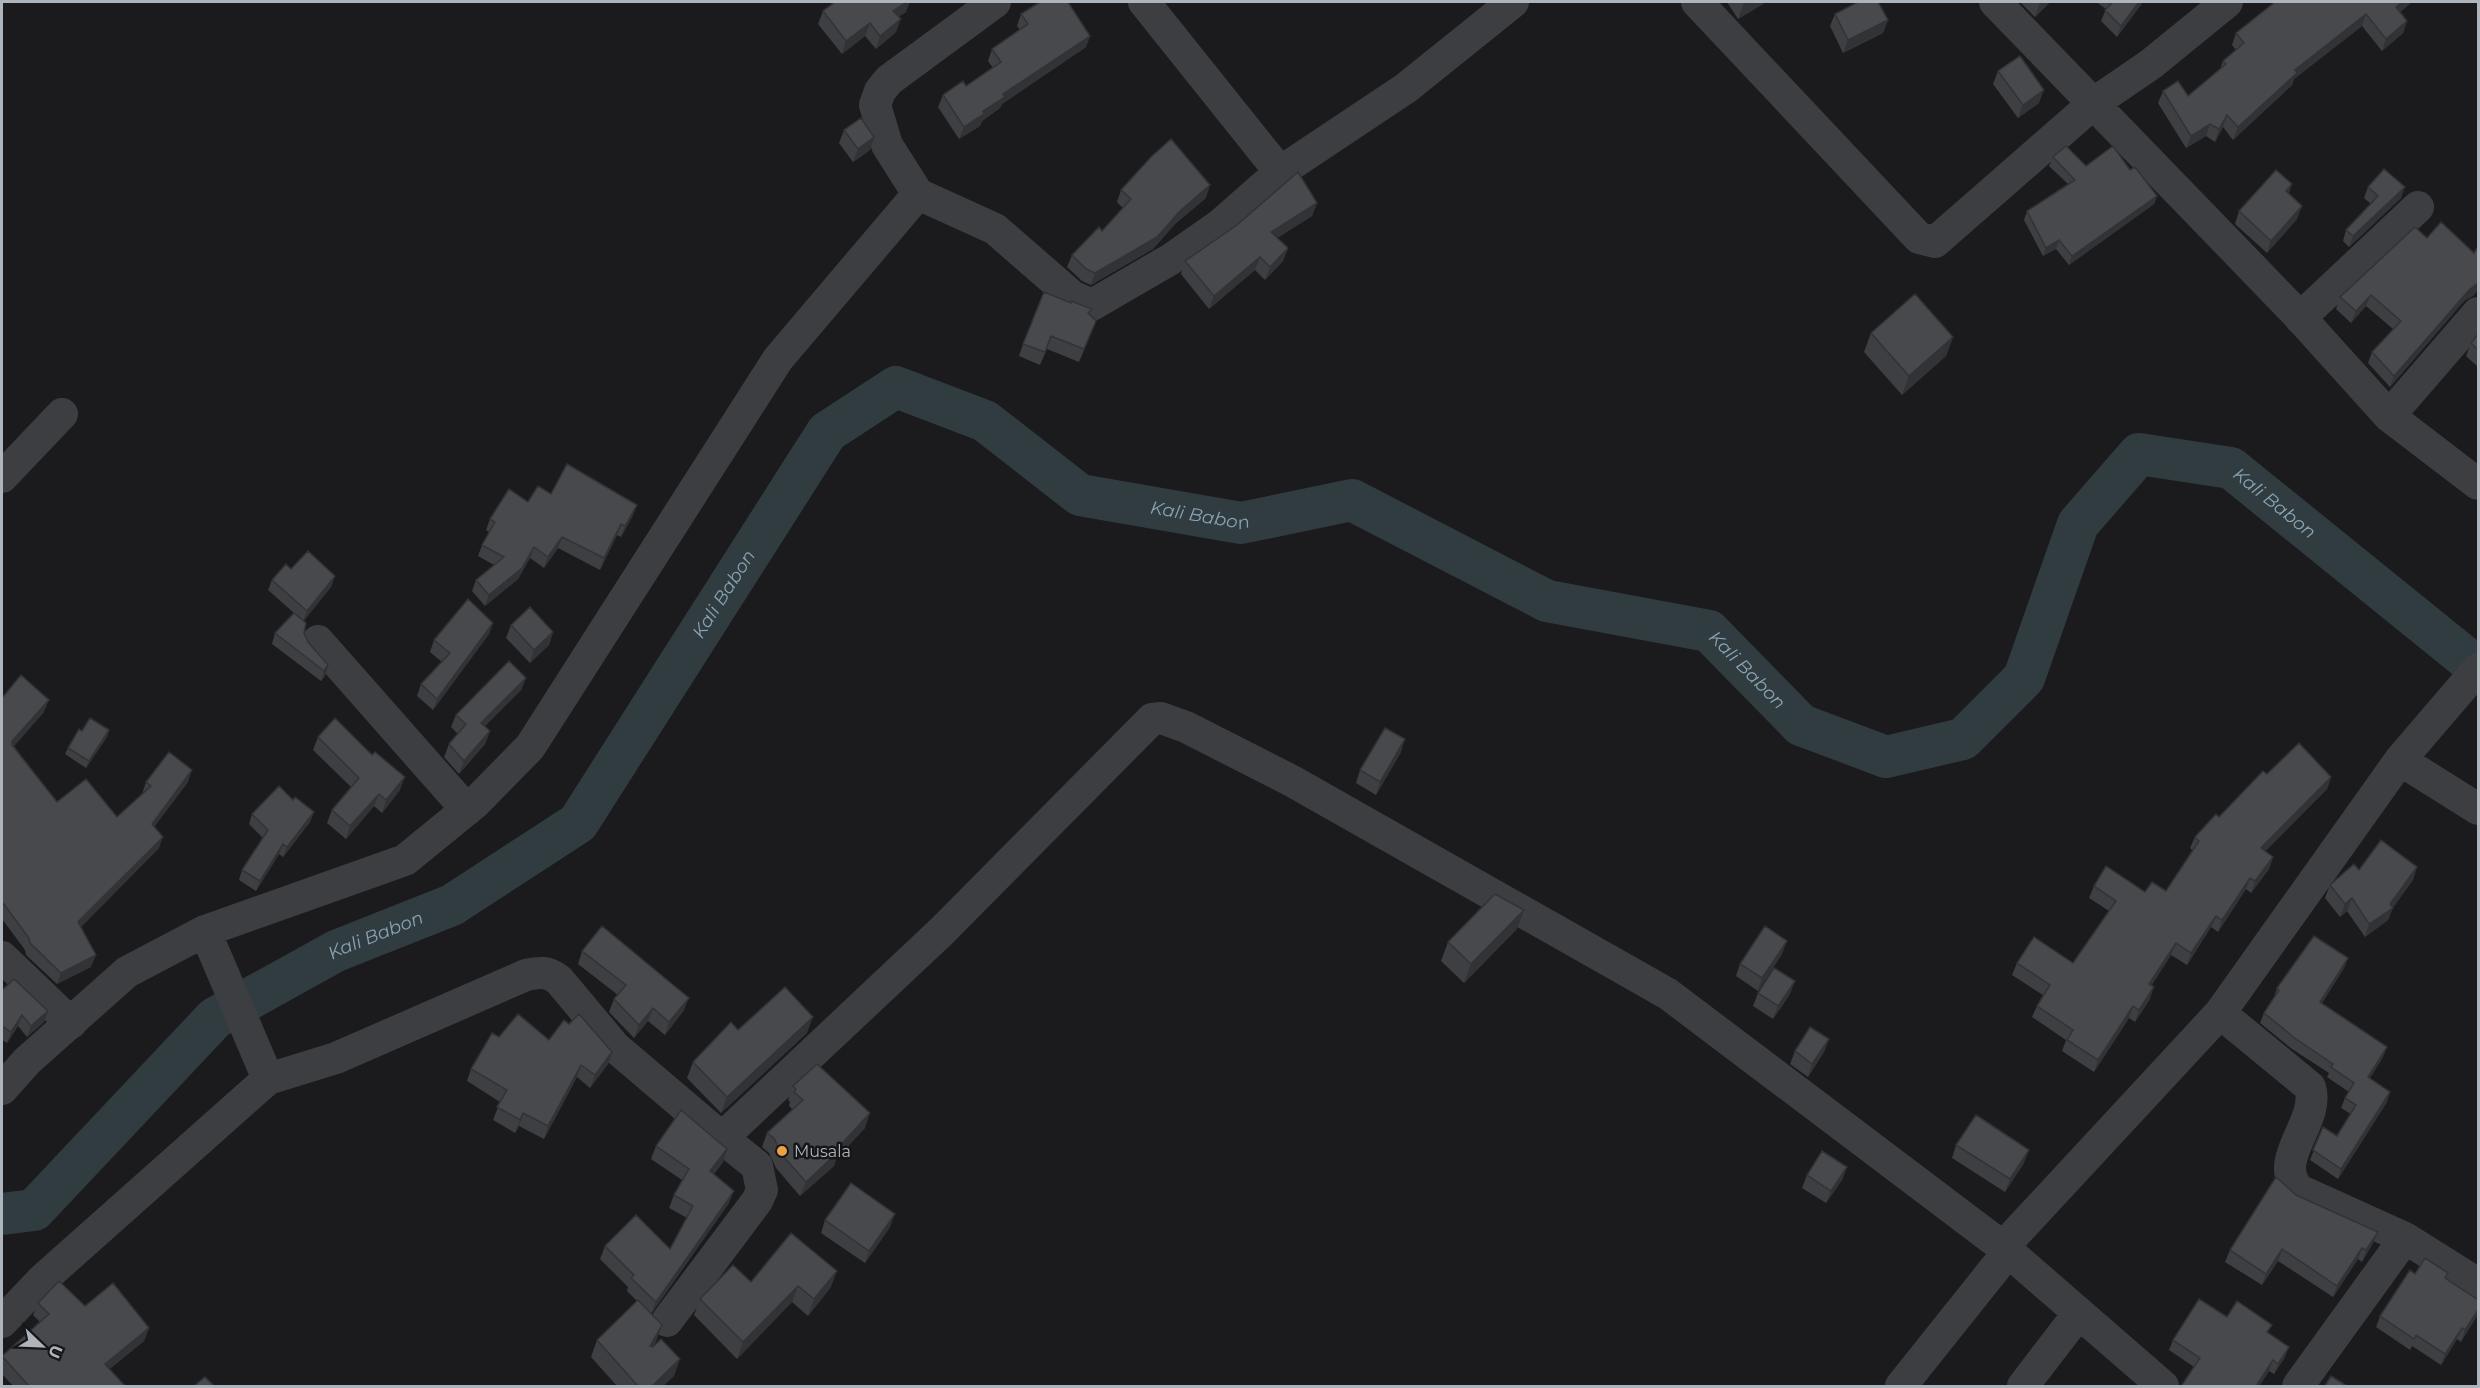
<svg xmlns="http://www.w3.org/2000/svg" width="2480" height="1388" font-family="Montserrat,sans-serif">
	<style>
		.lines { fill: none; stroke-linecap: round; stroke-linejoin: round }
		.river { stroke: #313c41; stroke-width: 42 }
		.minor { stroke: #3c3e42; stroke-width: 32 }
		.wall { fill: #3e3f42 }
		.shaded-wall { fill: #323336 }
		.building { fill: #48494d; stroke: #323336; stroke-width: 1.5 }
		.poi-dot { fill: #eaa247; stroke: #161618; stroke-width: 2 }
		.labels { text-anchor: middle; stroke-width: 5; stroke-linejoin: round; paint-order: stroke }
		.poi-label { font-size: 16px; fill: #aeb4bc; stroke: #161618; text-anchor: start }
		.water-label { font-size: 18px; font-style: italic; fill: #88a4b4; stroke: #161618 }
	</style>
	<rect width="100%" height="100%" fill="#1b1b1d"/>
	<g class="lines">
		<path class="river" id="s1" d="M2 1214 34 1210 215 1018 336 951 452 905 578 823 827 432 896 387 985 421 1080 495 1241 523 1352 500 1547 601 1709 631 1801 725 1886 757 1963 739 2024 678 2078 524 2139 454 2231 468 2478 668"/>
		<path class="minor" d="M995 2 889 80 880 91 875 105 887 145 918 194 995 229 1072 296 1092 305 1171 259 1221 224 1280 172 1406 88 1513 2
			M1144 2 1280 172
			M1697 2 1919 238 1935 242 2094 103 2151 64 2227 2
			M1995 2 2297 314 2389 416 2478 484
			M2300 318 2418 207
			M2389 416 2478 313
			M2 477 62 414
			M318 641 467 810
			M2400 760 2478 809
			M205 931 268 1079 336 1058 526 975C540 972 547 971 559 980L615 1047 722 1138
			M2 957 71 1023
			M2220 1013 2310 1087C2321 1122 2270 1160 2299 1190L2405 1238
			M2 1089 27 1061 127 972 205 931 405 860 475 803 530 747 778 359 918 194
			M2003 1247 2220 1013 2400 760 2478 669
			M667 1321 757 1201 762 1190 757 1166 722 1138 942 931 1152 719 1161 718 1186 727 1292 781 1668 994 2003 1247 2163 1386
			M2 1322 42 1280 268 1079
			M1901 1386 1996 1267
			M2023 1386 2069 1326
			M2298 1386 2405 1238 2478 1284"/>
	</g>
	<path class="wall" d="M1727 2H1764L1763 4 1738 19Z
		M2020 2H2050L2035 17Z
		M2096 2H2143L2117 37 2101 21 2106 9Z
		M2275 2H2412L2400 12 2407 21 2403 33 2382 51 2362 26 2294 79 2292 85 2233 140 2223 127 2215 142 2206 136 2186 148 2158 103 2163 91 2188 96 2220 69 2223 61 2236 50 2232 45 2236 33Z
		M823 11 906 12 898 17 896 32 876 49 865 36 842 54 818 24Z
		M1021 14 1090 36 1086 47 1002 104 1000 108 982 121 980 126 959 139 938 107 943 95 966 86 993 68 988 61 992 49 1020 30 1017 26Z
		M1835 14 1888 20 1883 33 1843 53 1830 26Z
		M1998 71 2039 103 2018 118 1993 84Z
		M844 130 874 137 870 150 853 162 839 143Z
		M2053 157 2086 166 2130 170 2157 196 2154 204 2069 265 2056 249 2043 256 2024 220 2027 211 2068 184 2049 166Z
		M2368 187 2401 198 2349 247 2343 241 2346 230 2371 204 2364 198Z
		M1121 190 1206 198 1175 224 1153 249 1091 285 1082 281 1067 267 1072 255 1102 231 1123 208 1117 202Z
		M2289 194 2297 219 2267 253 2235 224 2239 211Z
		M1317 203 1312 216 1277 238 1288 248 1283 261 1265 280 1255 270 1209 309 1181 274 1185 261Z
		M2415 227 2474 295 2464 301 2390 387 2368 363 2372 352 2393 329 2366 306 2351 323 2336 309 2340 297Z
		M1090 315 1096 321 1079 362 1047 349 1040 365 1019 356 1023 344Z
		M1871 333 1953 337 1946 356 1902 395 1864 352Z
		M2478 334V367L2466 356 2471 343Z
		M551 494 637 505 632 517 621 537 617 535 600 570 558 548 544 568 530 558 518 579 485 606 472 591 476 580 494 565 478 556 482 545 489 532 486 530 490 519 528 502Z
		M291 569 335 576 331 587 303 621 304 633 308 642 328 665 325 676 321 681 272 644 275 633 294 613 268 590 272 580Z
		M493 623 489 634 433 710 417 696 421 684 442 662 430 652 434 640Z
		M511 625 553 632 549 645 530 663 506 638Z
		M526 678 521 690 485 726 490 731 485 744 459 774 444 757 449 744 458 734 451 727 456 715Z
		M2 698 44 712 14 746 57 802 117 817 142 794 146 782H188L154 827 159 848 81 927 91 967 57 984 26 955 25 950 2 919Z
		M109 730 107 737 86 768 65 754 68 748 82 731Z
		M318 737 400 790 382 813 374 806 346 839 327 823 332 810 351 787 313 750Z
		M1401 752 1376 795 1356 783 1360 770Z
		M2267 774 2331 777 2327 789 2265 851 2273 857 2269 869 2251 893 2246 889 2218 932 2211 927 2187 965 2171 955 2151 986 2150 999 2135 1022 2129 1018 2094 1072 2062 1051 2066 1040 2032 1017 2037 1006 2043 995 2012 975 2017 963H2073L2109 911 2089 898 2094 886 2145 892 2166 891 2193 851 2190 848 2195 837 2219 817Z
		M293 800 314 812 310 822 283 857 279 854 256 891 239 880 242 870 263 838 249 824 252 814Z
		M2417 867 2413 880 2393 907 2388 920 2365 937 2347 911 2340 917 2325 898 2330 885 2359 870Z
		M1517 929 1464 983 1441 961 1448 942Z
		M582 951 684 1010 665 1035 648 1021 634 1038 609 1012 614 999 618 995 578 964Z
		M1782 954 1758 991 1736 976 1740 964Z
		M2348 958 2344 968 2322 1003 2383 1057 2370 1078 2387 1102 2338 1179 2310 1160 2323 1127 2337 1136 2351 1114 2341 1108 2345 1098 2349 1092 2327 1077 2329 1073 2292 1049 2260 1023 2264 1013 2274 997 2277 988Z
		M2 990 48 1011 44 1022 27 1037 18 1026 7 1043 2 1040Z
		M1758 993 1790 994 1773 1019 1753 1006Z
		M569 1024 612 1052 608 1064 590 1088 577 1077 544 1139 519 1126 515 1133 493 1120 500 1102 467 1081 471 1069 499 1037 549 1040Z
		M807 1033 721 1113 687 1078 693 1062Z
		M1829 1039 1824 1052 1808 1077 1790 1064 1795 1051Z
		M793 1086 865 1128 836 1159 834 1166 800 1196 776 1168 769 1153 762 1147 767 1133 793 1110 789 1106 790 1102 788 1100Z
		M1956 1145 2024 1163 2005 1192 1952 1158Z
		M656 1146 727 1149 723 1162 714 1174 729 1203 651 1314 662 1325 653 1347 674 1376 663 1386H617L591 1357 597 1340 637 1301 627 1291 628 1287 600 1259 605 1246 670 1249 687 1218 669 1208 674 1195 682 1180 651 1159Z
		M1847 1167 1842 1180 1826 1203 1802 1188 1807 1175Z
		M2296 1195 2373 1243 2362 1262 2358 1259 2333 1297 2278 1261 2262 1285 2225 1262 2230 1250Z
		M825 1220 890 1227 865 1263 821 1233Z
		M2415 1274 2446 1278 2478 1300 2461 1342 2457 1339 2441 1365 2412 1346 2410 1350 2376 1327 2380 1316Z
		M751 1282 831 1287 808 1316 792 1302 737 1359 694 1315 700 1299Z
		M38 1303 85 1306 149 1328 144 1341 109 1369 125 1386H13L2 1374V1358L40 1322 33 1315Z
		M2227 1317 2269 1334 2285 1357 2274 1374 2269 1371 2259 1386H2181L2194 1367 2169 1350 2173 1340Z"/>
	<path class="shaded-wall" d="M907 2H910L906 12 889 23 893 11Z
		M1747 2H1764L1763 4 1738 19 1744 3Z
		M2041 2H2050L2035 17 2040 3Z
		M2139 2H2143L2117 37 2121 26Z
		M2402 2H2412L2392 19 2396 7Z
		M2366 14 2362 26 2294 79 2292 85 2233 140 2238 127 2295 70Z
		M901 19 896 32 876 49 880 36Z
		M1888 20 1883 33 1843 53 1848 40Z
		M2407 21 2403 33 2382 51 2386 39Z
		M870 23 865 36 842 54 846 41Z
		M1090 36 1086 47 1002 104 1000 108 982 121 980 126 959 139 964 127 1003 94Z
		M2044 90 2039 103 2018 118 2023 105Z
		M2227 115 2223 127 2215 142 2219 129Z
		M2210 124 2206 136 2186 148 2191 136Z
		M874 137 870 150 853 162 858 149Z
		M2292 184 2288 197 2286 191Z
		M1210 185 1206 198 1175 224 1153 249 1091 285 1095 273 1180 211Z
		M2405 187 2401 198 2349 247 2353 236Z
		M2157 196 2154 204 2069 265 2072 256Z
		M1317 203 1312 216 1266 245 1271 232Z
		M2302 206 2297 219 2267 253 2271 241Z
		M2059 240 2056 249 2043 256 2046 248Z
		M1288 248 1283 261 1265 280 1270 267Z
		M1260 257 1255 270 1209 309 1214 296Z
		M2478 283V290L2474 295 2464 301 2390 387 2394 376 2469 290Z
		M2371 295 2366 306 2351 323 2356 311Z
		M1953 337 1946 356 1902 395 1909 376Z
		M637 505 632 517 621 537 625 526Z
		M621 524 617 535 600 570 604 558Z
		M562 537 558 548 544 568 548 557Z
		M534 547 530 558 518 579 485 606 489 595Z
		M335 576 331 587 303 622 307 611Z
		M493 623 489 634 433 710 437 699Z
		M553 632 549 645 530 663 534 650Z
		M328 665 325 676 321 681 324 671Z
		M526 678 521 690 476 735 481 723Z
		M49 700 44 712 8 753 12 741Z
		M109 730 107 737 86 768 89 761Z
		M490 731 485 744 459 774 464 761Z
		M1405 739 1401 752 1376 795 1380 782Z
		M192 770 188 782 147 836 152 824Z
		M405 777 400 790 382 813 386 800Z
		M2331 777 2327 789 2257 860 2261 848Z
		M379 794 374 806 346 839 350 826Z
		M314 812 310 822 283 857 287 847Z
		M163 837 159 848 74 934 78 922Z
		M283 844 279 854 256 891 260 881Z
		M2273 857 2269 869 2251 893 2255 881Z
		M2417 867 2413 880 2393 908 2388 920 2365 937 2369 924 2390 904Z
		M2250 878 2246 889 2218 932 2222 920Z
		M2352 898 2347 911 2340 917 2345 904Z
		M1524 910 1517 929 1464 983 1471 964Z
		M2216 916 2211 927 2187 965 2191 953Z
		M1787 941 1782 954 1758 991 1762 978Z
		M2176 943 2171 955 2145 996 2149 984Z
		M96 955 91 967 57 984 61 973Z
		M2348 958 2344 968 2316 1011 2320 1002Z
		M1795 981 1790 994 1773 1019 1778 1006Z
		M2154 987 2150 999 2135 1022 2139 1010Z
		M689 998 684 1010 665 1035 669 1022Z
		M2133 1006 2129 1018 2094 1072 2098 1060Z
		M653 1008 648 1021 634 1038 639 1025Z
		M48 1011 44 1022 27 1037 31 1026Z
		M22 1015 18 1026 7 1043 11 1032Z
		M813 1017 807 1033 721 1113 727 1097Z
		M1829 1039 1824 1052 1808 1077 1812 1064Z
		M2387 1047 2383 1057 2364 1087 2368 1077Z
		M612 1052 608 1064 590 1088 595 1075Z
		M581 1065 577 1077 544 1139 548 1126Z
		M2390 1092 2387 1102 2338 1179 2341 1169Z
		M523 1113 519 1126 515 1133 520 1120Z
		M870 1113 865 1128 836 1159 834 1166 800 1196 806 1182Z
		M727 1149 723 1162 706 1184 710 1171Z
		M2029 1150 2024 1163 2005 1192 2010 1179Z
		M1847 1167 1842 1180 1826 1203 1831 1191Z
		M734 1191 729 1203 651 1314 656 1302Z
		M895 1214 890 1227 865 1263 869 1251Z
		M2378 1232 2373 1243 2362 1262 2366 1250Z
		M2362 1248 2358 1259 2333 1297 2337 1286Z
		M2282 1249 2278 1261 2262 1285 2266 1274Z
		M837 1271 831 1287 808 1316 814 1299Z
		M798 1286 792 1302 737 1359 743 1342Z
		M2478 1310V1315L2461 1342 2465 1330Z
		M662 1325 656 1342 644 1363 650 1346Z
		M149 1328 144 1341 100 1377 105 1364Z
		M2462 1328 2457 1339 2441 1365 2445 1354Z
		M2289 1347 2285 1357 2274 1374 2278 1364Z
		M680 1359 674 1376 663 1386H652Z
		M2273 1360 2269 1371 2259 1386H2256Z"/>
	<path class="building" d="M835 2H907L893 11 901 19 880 36 870 23 846 41 823 11Z
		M1040 2H1068L1090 36 1003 94 1005 97 983 111 984 114 964 127 943 95 963 81 966 86 1001 62 992 49 1028 24 1021 14Z
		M1858 2H1878L1888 20 1848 40 1835 14Z
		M2113 2H2139L2121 26 2105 10Z
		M2275 2H2402L2396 7 2407 21 2386 39 2366 14 2295 70 2297 73 2238 127 2227 115 2219 129 2210 124 2191 136 2163 91 2178 81 2188 96 2226 64 2223 61 2244 43 2236 33Z
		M2020 56 2044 90 2023 105 1998 71Z
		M861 118 874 137 858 149 844 130Z
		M1171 139 1210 185 1180 211 1157 237 1095 273 1086 269 1072 255 1099 227 1102 231 1131 199 1121 190 1151 157Z
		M2066 146 2086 166 2113 146 2130 170 2135 167 2157 196 2072 256 2059 240 2046 248 2027 211 2075 180 2053 157Z
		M2384 169 2405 187 2353 236 2346 230 2378 196 2368 187Z
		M2276 170 2292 184 2286 191 2302 206 2271 241 2239 211Z
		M1298 172 1317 203 1271 232 1288 248 1270 267 1260 257 1214 296 1185 261 1237 225Z
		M2441 222 2474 253 2478 247V283L2469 290 2394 376 2372 352 2401 321 2371 295 2356 311 2340 297 2415 227 2427 238Z
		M1044 292 1071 303V301L1092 309 1088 313 1096 321 1084 349 1051 336 1045 352 1023 344Z
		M1915 294 1953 337 1909 376 1871 333Z
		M2478 334V350L2471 343Z
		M567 464 637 505 625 526 621 524 604 558 562 537 548 557 534 547 522 568 489 595 476 580 504 557 482 545 495 522 490 519 509 489 528 502 538 486 551 494Z
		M308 551 335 576 307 611 272 580 286 564 291 569Z
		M468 599 493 623 437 699 421 684 450 653 434 640Z
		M530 607 553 632 534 650 511 625Z
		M294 613 306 623 304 633 308 642 328 665 324 671 275 633Z
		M509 661 526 678 481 723 490 731 464 761 449 744 466 724 456 715Z
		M21 675 49 700 12 741V745L57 802 86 779 117 817 151 786 146 782 169 752 192 770 152 824 163 837 78 922 96 955 61 973 30 943 29 938 3 903 2 905V698Z
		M90 718 109 730 89 761 68 748 79 729 82 731Z
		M335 718 372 755 375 752 405 777 386 800 379 794 350 826 332 810 359 778 318 737Z
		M1385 728 1405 739 1380 782 1360 770Z
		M2299 743 2331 777 2261 848 2273 857 2255 881 2250 878 2222 920 2216 916 2191 953 2176 943 2149 984 2154 987 2139 1010 2133 1006 2098 1060 2067 1040 2073 1030 2037 1006 2050 985 2017 963 2034 937 2073 963 2116 901 2094 886 2106 866 2145 892 2152 882 2166 891 2199 841 2195 837 2216 814 2219 817 2263 771 2267 774Z
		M279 786 293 800 295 797 314 812 287 847 283 844 260 881 242 870 268 830 252 814Z
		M2381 840 2417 867 2390 904 2393 908 2369 924 2352 898 2345 904 2330 885 2354 864 2359 870Z
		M1495 894 1524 910 1471 964 1448 942Z
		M602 926 689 998 669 1022 653 1008 639 1025 614 999 626 985 582 951Z
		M1765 926 1787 941 1762 978 1740 964Z
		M2314 936 2348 958 2320 1002 2387 1047 2368 1077 2390 1092 2341 1169 2313 1150 2323 1127 2337 1136 2356 1105 2345 1098 2354 1083 2331 1067 2333 1064 2296 1039 2264 1013 2279 990 2277 988Z
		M1774 968 1795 981 1778 1006 1758 993Z
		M14 979 48 1011 31 1026 22 1015 11 1032 2 1026V990Z
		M785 987 813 1017 727 1097 693 1062 731 1022 738 1030Z
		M518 1014 549 1040 564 1020 569 1024 579 1014 612 1052 595 1075 581 1065 548 1126 523 1113 520 1120 497 1107 507 1090 471 1069 492 1033 499 1037Z
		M1810 1027 1829 1039 1812 1064 1795 1051Z
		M817 1064 870 1113 837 1149 839 1151 806 1182 781 1154 774 1138 767 1133 803 1100 794 1092 796 1089 793 1086Z
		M681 1110 727 1149 710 1171 734 1191 656 1302 631 1278 634 1275 605 1246 636 1215 670 1249 693 1206 674 1195 689 1169 656 1146Z
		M1976 1115 2029 1150 2010 1179 1956 1145Z
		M1822 1151 1847 1167 1831 1191 1807 1175Z
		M2276 1177 2296 1195 2378 1232 2366 1250 2362 1248 2337 1286 2282 1249 2266 1274 2230 1250Z
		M851 1183 895 1214 869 1251 825 1220Z
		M791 1233 837 1271 814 1299 798 1286 743 1342 700 1299 733 1265 751 1282Z
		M2425 1258 2448 1273 2445 1278 2478 1300V1310L2465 1330 2462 1328 2445 1354 2416 1335 2414 1339 2380 1316 2410 1270 2415 1274Z
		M59 1281 85 1306 113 1283 149 1328 105 1364 125 1386H29L2 1356 49 1314 38 1303Z
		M2199 1299 2227 1317 2237 1301 2272 1325 2267 1332 2289 1347 2278 1364 2273 1360 2256 1386H2184L2182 1385 2200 1358 2173 1340Z
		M638 1300 662 1325 650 1346 653 1347 661 1339 680 1359 652 1386H638L597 1340Z
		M2331 1376 2347 1386H2325Z
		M205 1377 214 1386H194Z"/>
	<circle class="poi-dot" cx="782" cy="1151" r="6"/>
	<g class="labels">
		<g class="poi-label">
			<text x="794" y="1157">Musala</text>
		</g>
		<g class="water-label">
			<text dy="6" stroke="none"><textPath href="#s1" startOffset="2925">Kali Babon</textPath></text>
			<text dy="6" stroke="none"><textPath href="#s1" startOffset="1593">Kali Babon</textPath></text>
			<text dy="6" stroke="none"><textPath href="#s1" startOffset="981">Kali Babon</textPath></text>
			<text dy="6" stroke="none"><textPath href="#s1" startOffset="2187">Kali Babon</textPath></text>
			<text dy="6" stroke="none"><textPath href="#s1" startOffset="477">Kali Babon</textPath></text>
		</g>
	</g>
	<rect width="2480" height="1388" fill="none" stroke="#aeb4bc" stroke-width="6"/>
	<g transform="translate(42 1346) rotate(113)" stroke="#161618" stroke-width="4.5" paint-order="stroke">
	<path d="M0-4.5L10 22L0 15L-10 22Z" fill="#aeb4bc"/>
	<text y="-9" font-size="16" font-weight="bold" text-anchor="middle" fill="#aeb4bc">U</text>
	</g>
</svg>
